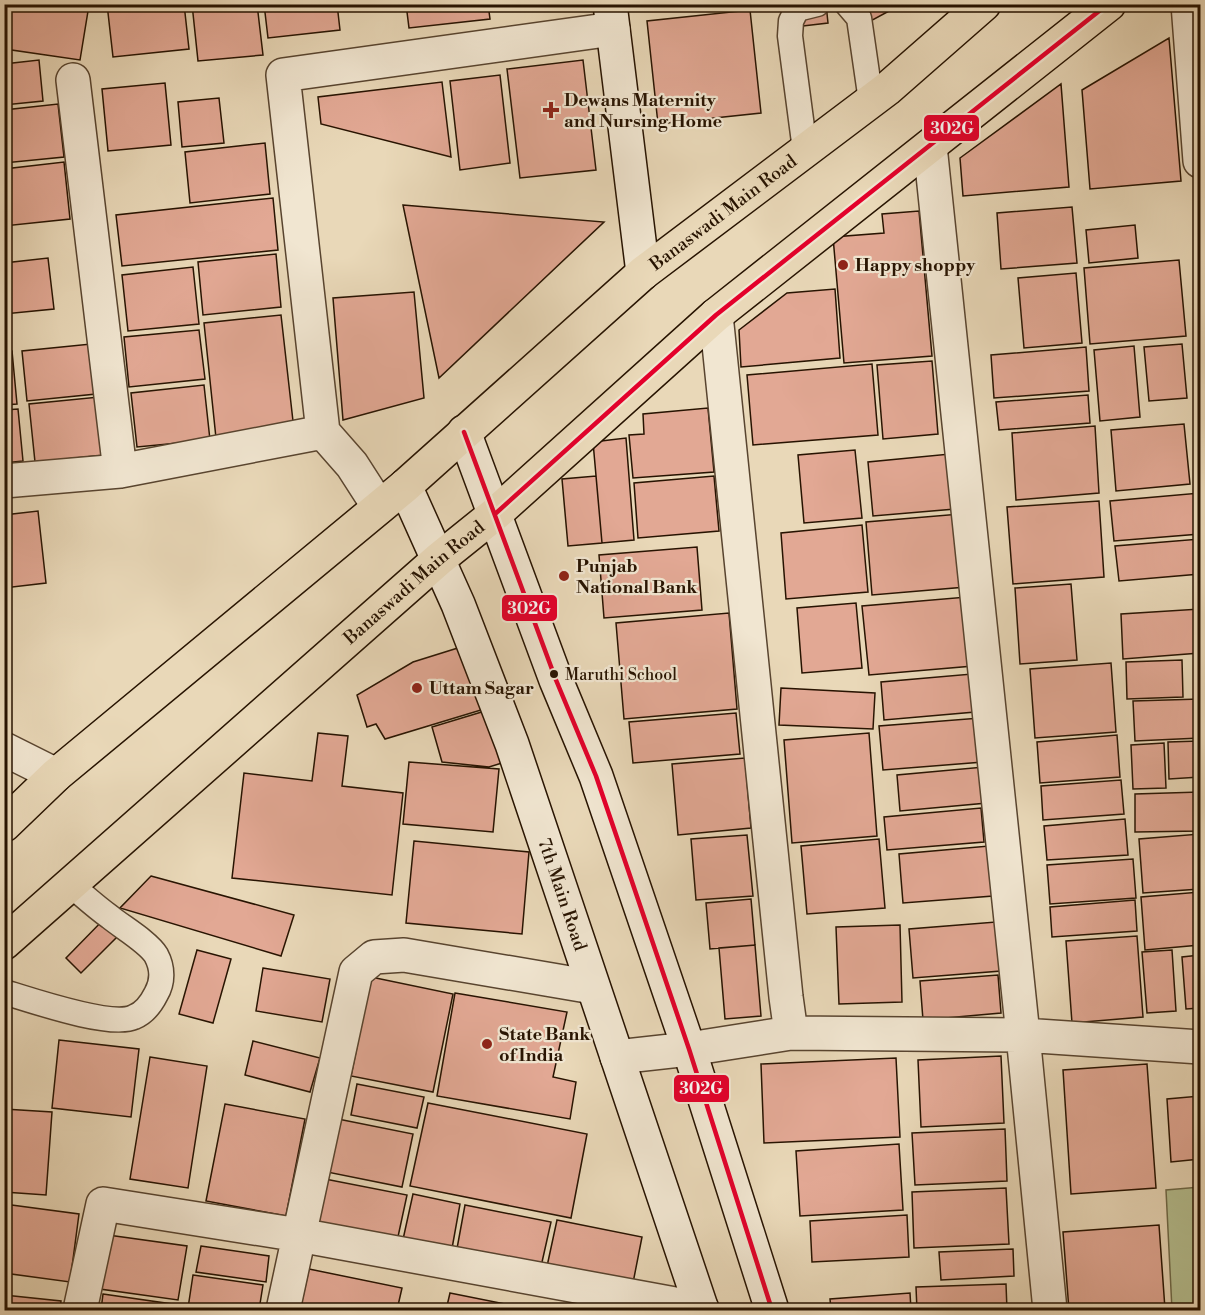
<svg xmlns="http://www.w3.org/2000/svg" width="1205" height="1315" font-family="'Libre Bodoni',serif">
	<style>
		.green { fill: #b5bf90; stroke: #6e6948; stroke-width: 1.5 }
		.building { fill: #e2a894; stroke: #271301; stroke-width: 1.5 }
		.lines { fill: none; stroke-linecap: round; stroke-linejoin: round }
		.lane-casing { stroke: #58442f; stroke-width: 27 }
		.street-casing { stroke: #58442f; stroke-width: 36 }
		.secondary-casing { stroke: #271301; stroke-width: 36 }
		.primary-casing { stroke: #271301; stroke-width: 36 }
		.lane { stroke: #f1e6d1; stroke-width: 24 }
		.street { stroke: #f1e6d1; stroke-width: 33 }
		.secondary { stroke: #f1e6d1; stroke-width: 33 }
		.primary { stroke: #e9d8b8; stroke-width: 33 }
		.bus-1-casing { stroke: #f1e6d1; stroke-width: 9 }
		.bus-1 { stroke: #e4002b; stroke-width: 4.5 }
		.poi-dot { fill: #8f2418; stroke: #f1e6d1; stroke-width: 2 }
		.bus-dot { fill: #271301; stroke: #f1e6d1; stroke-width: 2 }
		.labels { text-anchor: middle; stroke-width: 4.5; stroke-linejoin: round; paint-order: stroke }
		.bus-label { font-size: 16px; fill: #271301; stroke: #f1e6d1; text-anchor: start }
		.poi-label { font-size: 18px; font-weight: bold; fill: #271301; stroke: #f1e6d1; text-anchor: start }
		.street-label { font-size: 18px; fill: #271301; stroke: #f1e6d1 }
		.line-badge { stroke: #f1e6d1; stroke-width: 2 }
		.badge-label { font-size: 16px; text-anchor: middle; font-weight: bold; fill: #fff }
	</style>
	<rect width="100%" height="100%" fill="#e9d8b8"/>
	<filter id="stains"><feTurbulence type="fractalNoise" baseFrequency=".00333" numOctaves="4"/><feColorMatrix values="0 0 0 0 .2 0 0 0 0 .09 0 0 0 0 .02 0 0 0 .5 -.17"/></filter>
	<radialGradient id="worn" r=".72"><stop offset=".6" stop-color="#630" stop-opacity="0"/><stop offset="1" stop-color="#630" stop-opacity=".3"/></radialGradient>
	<path class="green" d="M1200 1187V1310H1172L1166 1190Z"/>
	<path class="building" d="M12 4H51L88 11 80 60 5 49Z
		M107 4H184L189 49 113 57Z
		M192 4H257L263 55 198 61Z
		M264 4H337L340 30 268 38Z
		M343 4H391L344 10Z
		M406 4H488L490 19 409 28Z
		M658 4H705L659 9Z
		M784 4H826L828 23 786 28Z
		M869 4H902L867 23Z
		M750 10 761 113 658 124 647 21Z
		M1169 38 1181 181 1090 189 1082 90Z
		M39 60 43 101 4 105V64Z
		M583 60 596 170 520 178 507 69Z
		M500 75 510 163 460 170 450 81Z
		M442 82 451 157 321 124 318 97Z
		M165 83 171 145 108 151 102 89Z
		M1061 84 1069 187 963 196 960 158Z
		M219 98 224 143 182 147 178 102Z
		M58 104 64 157 4 163V110Z
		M265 143 270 194 190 203 185 152Z
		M64 162 70 219 4 226V169Z
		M273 198 278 250 122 266 116 215Z
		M403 205 604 222 439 378Z
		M1072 207 1077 263 1001 269 997 213Z
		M919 211 932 356 844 363 833 237 884 233 882 214Z
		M1135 225 1138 258 1089 263 1086 230Z
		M276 254 281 307 203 315 198 262Z
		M48 258 54 309 4 314V263Z
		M1179 260 1186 336 1090 344 1084 268Z
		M193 267 199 324 128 331 122 275Z
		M1076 273 1082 343 1024 348 1018 278Z
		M835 289 840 358 741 367 739 330 787 293Z
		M414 292 424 398 343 420 333 298Z
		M281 315 294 430 216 438 204 323Z
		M199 330 205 379 129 387 124 337Z
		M91 344 96 394 27 401 22 351Z
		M1182 344 1187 398 1149 401 1144 347Z
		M1134 346 1140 417 1100 421 1094 350Z
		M1086 347 1089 391 994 398 991 355Z
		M12 351 17 404 4 405V352Z
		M932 361 938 434 883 439 877 365Z
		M872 364 878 435 753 445 747 375Z
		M204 385 210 440 137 447 131 393Z
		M1088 395 1090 423 999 430 996 402Z
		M99 397 105 455 35 462 29 404Z
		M708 408 714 472 633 478 629 435 644 434 643 414Z
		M18 409 23 461 4 463V410Z
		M1184 424 1190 484 1116 491 1111 430Z
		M1095 426 1099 493 1016 500 1012 433Z
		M626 438 634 540 602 543 593 442Z
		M855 450 862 518 804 523 798 455Z
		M950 454 955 509 873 516 868 462Z
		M596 476 602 543 568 546 562 479Z
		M714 476 719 531 638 538 634 483Z
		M1200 493V534L1114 541 1110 501Z
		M1099 501 1104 577 1013 584 1007 507Z
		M38 511 46 583 4 588V515Z
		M960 514 966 587 872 595 866 522Z
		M862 525 868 592 786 599 781 533Z
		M1200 539V574L1119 581 1115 546Z
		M697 547 702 610 604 618 599 555Z
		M1071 584 1077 660 1020 664 1015 588Z
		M967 597 973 666 869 675 862 606Z
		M856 603 862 668 802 673 797 608Z
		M1200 609V653L1123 659 1121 614Z
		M729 613 737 709 624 719 616 623Z
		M461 647 481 710 385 739 376 724 367 727 357 695 413 662Z
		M1182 660 1183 697 1127 699 1126 662Z
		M1111 663 1116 732 1035 738 1030 669Z
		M972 674 975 712 884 720 881 682Z
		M781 688 875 693 873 729 779 725Z
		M1200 699V738L1135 741 1133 701Z
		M485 711 502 763 489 767 442 762 432 727Z
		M736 713 740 754 633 763 629 722Z
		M980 718 983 762 883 770 879 726Z
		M318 733 348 736 342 786 403 793 392 895 232 878 244 773 312 781Z
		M869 733 877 836 792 843 784 740Z
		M1117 735 1120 777 1040 783 1037 742Z
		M1200 741V777L1169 779 1168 742Z
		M1164 743 1166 788 1133 789 1131 745Z
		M745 758 751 828 678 835 672 764Z
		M409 762 499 769 493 832 403 824Z
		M984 767 987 803 900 811 897 775Z
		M1121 780 1124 814 1043 820 1041 786Z
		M1200 792V831L1135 832V794Z
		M981 808 984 842 887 850 884 817Z
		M1125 819 1128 855 1047 860 1044 826Z
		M1200 834V889L1143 893 1139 839Z
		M747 835 753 896 696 900 691 839Z
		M879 839 885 908 807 914 801 846Z
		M414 841 529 852 522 934 406 923Z
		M989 846 993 896 903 903 899 854Z
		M1133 859 1136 898 1050 904 1047 865Z
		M151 876 294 915 281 956 120 908Z
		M1200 892V945L1145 950 1141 897Z
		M751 899 755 945 710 949 706 903Z
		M1135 900 1137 931 1052 937 1050 907Z
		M107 916 122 932 81 973 66 958Z
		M996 922 1001 971 913 978 909 929Z
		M900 925 902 1002 839 1004 836 927Z
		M1137 936 1143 1017 1072 1023 1066 941Z
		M755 945 761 1016 725 1019 719 948Z
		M197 950 231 959 213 1023 179 1014Z
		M1172 950 1176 1011 1147 1013 1142 952Z
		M1200 955V1008L1186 1009 1182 957Z
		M263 968 330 979 322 1022 256 1011Z
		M998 975 1001 1013 923 1020 920 981Z
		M371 977 453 994 433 1092 351 1076Z
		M455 993 567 1012 553 1077 576 1082 570 1119 437 1096Z
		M59 1040 139 1049 131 1117 52 1108Z
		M253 1041 320 1058 310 1092 245 1075Z
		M1001 1056 1004 1123 921 1127 918 1060Z
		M150 1057 207 1066 188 1188 130 1179Z
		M896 1058 900 1137 764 1143 761 1064Z
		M1147 1064 1156 1188 1071 1194 1063 1070Z
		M357 1084 424 1097 417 1128 351 1115Z
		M1200 1096V1159L1171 1162 1167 1099Z
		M428 1103 587 1134 571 1218 410 1186Z
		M225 1104 305 1119 286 1216 206 1201Z
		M4 1109 52 1112 46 1195 4 1192Z
		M338 1119 413 1134 402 1187 327 1172Z
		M1005 1129 1007 1181 915 1185 912 1133Z
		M899 1144 903 1210 800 1216 796 1151Z
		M325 1179 407 1195 396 1246 315 1229Z
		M1006 1188 1009 1244 914 1248 912 1192Z
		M413 1194 460 1204 451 1254 402 1244Z
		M4 1204 79 1214 70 1282 4 1273Z
		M465 1205 551 1222 540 1271 456 1254Z
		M907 1215 909 1257 812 1262 810 1221Z
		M557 1220 642 1237 632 1288 546 1271Z
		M1159 1225 1165 1309 1069 1310 1063 1232Z
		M108 1235 187 1246 178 1300 100 1289Z
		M201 1246 269 1256 266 1282 196 1272Z
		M1013 1249 1014 1276 941 1280 939 1252Z
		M309 1269 402 1288 397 1310H300Z
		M193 1275 263 1285 259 1310H206L188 1308Z
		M1006 1284 1007 1310H917L916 1287Z
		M450 1293 535 1310H446Z
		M910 1293 911 1310H831L830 1299Z
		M103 1294 172 1304 171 1310H101Z
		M4 1295 61 1301 60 1310H4Z"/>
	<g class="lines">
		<g class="lane-casing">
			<path id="lane" d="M847 4 859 18 871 101
				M805 150 790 36 791 21 797 9 817 4
				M4 992C31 1000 111 1028 134 1017 144 1013 151 1004 156 994 163 982 163 968 156 955 148 942 122 927 110 917 96 907 84 896 71 885"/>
		</g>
		<g class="street-casing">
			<path id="street" d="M1188 4 1200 161
				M73 80 120 471
				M930 146 1023 1035 1050 1310
				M716 315 786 997 791 1033
				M4 481 120 471 323 432
				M379 507 352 465 323 432 283 75 613 29
				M4 749 56 775
				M617 1057 689 1049 791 1033 1023 1035 1200 1047
				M80 1310 103 1204 299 1235 702 1309
				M283 1310 356 972 374 957 404 955 593 987"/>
		</g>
		<g class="secondary-casing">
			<g id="secondary">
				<path d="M610 4 643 273"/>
				<path d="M464 432 556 680 596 776 689 1049 772 1310"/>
				<path id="s1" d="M405 486 458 604 512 744 702 1310"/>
			</g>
		</g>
		<g class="primary-casing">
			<g id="primary">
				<path id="s2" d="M4 825 56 775 405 486 643 273 887 89 984 4"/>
				<path id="s3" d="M4 943 439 559 495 514 716 315 1109 4"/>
			</g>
		</g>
		<use href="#lane" class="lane"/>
		<use href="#street" class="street"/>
		<use href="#secondary" class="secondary"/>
		<use href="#primary" class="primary"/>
		<g class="bus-1-casing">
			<path id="bus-1" d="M464 432 556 680 596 776 689 1049 772 1310
				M495 514 716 315 1108 4"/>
		</g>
		<use href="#bus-1" class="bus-1"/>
	</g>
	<g class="poi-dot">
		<path d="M548 101h6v6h6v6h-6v6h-6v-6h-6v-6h6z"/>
		<circle cx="843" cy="265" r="6"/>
		<circle cx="564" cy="576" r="6"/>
		<circle cx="417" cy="688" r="6"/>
		<circle cx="487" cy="1044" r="6"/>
	</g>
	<circle class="bus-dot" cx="554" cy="674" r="5"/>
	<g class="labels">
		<g class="bus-label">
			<text x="565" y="680">Maruthi School</text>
		</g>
		<g class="poi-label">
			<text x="564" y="106">Dewans Maternity<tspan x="564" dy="21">and Nursing Home</tspan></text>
			<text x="855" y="271">Happy shoppy</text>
			<text x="576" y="572">Punjab<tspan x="576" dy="21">National Bank</tspan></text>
			<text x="429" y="694">Uttam Sagar</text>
			<text x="499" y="1040">State Bank<tspan x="499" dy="21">of India</tspan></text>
		</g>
		<g class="street-label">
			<text dy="6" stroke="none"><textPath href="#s2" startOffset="945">Banaswadi Main Road</textPath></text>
			<text dy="6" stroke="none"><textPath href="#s3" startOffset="546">Banaswadi Main Road</textPath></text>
			<text dy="6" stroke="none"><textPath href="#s1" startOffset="438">7th Main Road</textPath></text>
		</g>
	</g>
	<g class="line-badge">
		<rect x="923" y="114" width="57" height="28" rx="6" fill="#e4002b"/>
		<rect x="501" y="594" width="57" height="28" rx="6" fill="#e4002b"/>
		<rect x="673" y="1074" width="57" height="29" rx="6" fill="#e4002b"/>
	</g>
	<g class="badge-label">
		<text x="952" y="134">302G</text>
		<text x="529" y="614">302G</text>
		<text x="701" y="1094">302G</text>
	</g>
	<rect width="1205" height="1315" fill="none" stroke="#e9d8b8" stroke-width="24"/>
	<rect x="6" y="6" width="1193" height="1303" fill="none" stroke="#271301" stroke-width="3"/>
	<rect x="12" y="12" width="1181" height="1291" fill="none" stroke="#271301" stroke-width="1.5"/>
	<rect width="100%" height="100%" filter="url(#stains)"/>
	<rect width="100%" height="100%" fill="url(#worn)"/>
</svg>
